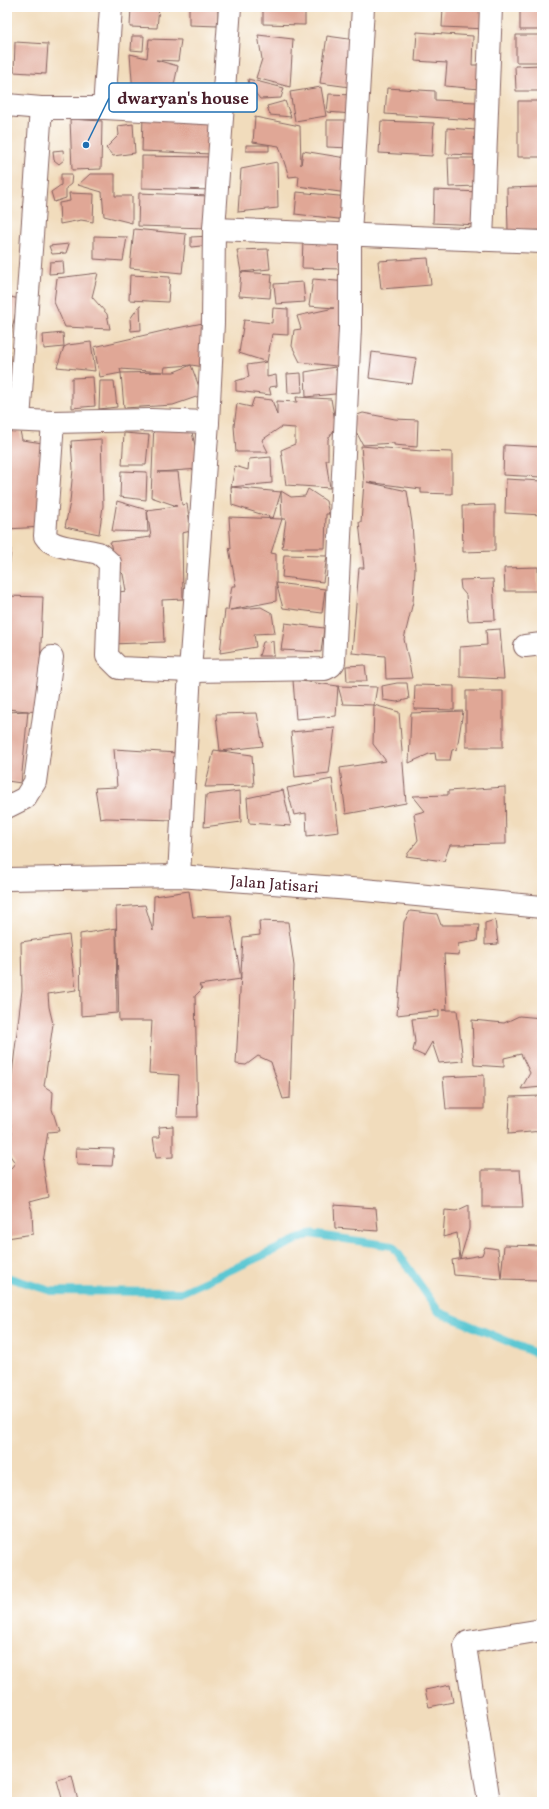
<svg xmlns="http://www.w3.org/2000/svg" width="549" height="1809" font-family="Vollkorn,serif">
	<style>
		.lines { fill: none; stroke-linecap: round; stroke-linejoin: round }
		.stream { stroke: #5bc7d3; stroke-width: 8 }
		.building { fill: #e0a796; fill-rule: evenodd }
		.minor-casing { stroke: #84615e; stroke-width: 24 }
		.minor { stroke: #fff; stroke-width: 22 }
		.labels { text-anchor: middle; stroke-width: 3.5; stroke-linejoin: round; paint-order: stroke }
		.street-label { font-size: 16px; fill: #4a1f2b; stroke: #fff }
		.leader { fill: none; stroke: #1f6fb2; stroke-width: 1.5 }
		.callout-dot { fill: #1f6fb2; stroke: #fff; stroke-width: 1.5 }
		.callout { fill: #fff; stroke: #1f6fb2; stroke-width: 1.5 }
		.callout-label { font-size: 17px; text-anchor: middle; font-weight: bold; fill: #4a1f2b }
	</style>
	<rect width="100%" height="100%" fill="#fff"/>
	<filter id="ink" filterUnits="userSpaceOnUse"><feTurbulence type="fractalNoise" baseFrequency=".025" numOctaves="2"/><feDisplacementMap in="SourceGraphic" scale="8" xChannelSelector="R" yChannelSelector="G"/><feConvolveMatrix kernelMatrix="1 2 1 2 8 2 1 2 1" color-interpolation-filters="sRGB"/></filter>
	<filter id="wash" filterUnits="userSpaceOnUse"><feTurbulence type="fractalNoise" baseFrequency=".012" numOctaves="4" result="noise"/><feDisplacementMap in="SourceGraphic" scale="16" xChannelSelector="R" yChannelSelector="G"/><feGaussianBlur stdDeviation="0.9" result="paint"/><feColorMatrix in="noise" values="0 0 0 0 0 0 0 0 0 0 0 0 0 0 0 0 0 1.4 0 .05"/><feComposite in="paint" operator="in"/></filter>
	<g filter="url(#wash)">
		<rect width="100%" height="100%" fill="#f1dcbc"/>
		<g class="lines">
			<path class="stream" d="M7 1277 51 1291 182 1292 310 1234 393 1246 439 1312 542 1356"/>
		</g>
		<g id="blocks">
			<path class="building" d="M131 7H159L157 28 130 27Z
				M189 7H218V26L189 25Z
				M263 7H305V25L263 24Z
				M443 7H488L487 29 442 27Z
				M520 7H542V30H520Z
				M417 32 473 36 472 65H481L480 89 445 86 447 63 415 61Z
				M258 35 293 39 290 87 256 78 262 59Z
				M516 35H542V62H516Z
				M132 36H144L143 51 131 50Z
				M327 36 356 40 350 87 320 83Z
				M149 39 181 40 178 61 156 60 178 66 172 94 133 93 130 54 147 58Z
				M15 42 48 44 46 74 14 72Z
				M541 65 542 91H516L515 66Z
				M248 79 284 88 281 98 260 99 249 85Z
				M321 87 326 116 295 121 290 92Z
				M387 88 435 91V100L476 102 475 120 385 114Z
				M329 94 353 95 352 114 327 112Z
				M285 101 291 117 270 115 267 106Z
				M518 101H542V157H518Z
				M143 116 214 120 212 154 142 151Z
				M255 117 300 126 301 165 303 151 352 159 347 193 298 186 299 176 289 177 279 146 253 142Z
				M70 119 102 121 101 169 72 170Z
				M327 120H351L350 148 327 147Z
				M381 121 434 123 432 156 379 153Z
				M133 124 135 153 113 156 106 148 119 135 118 126Z
				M447 128 477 130 476 155 446 154Z
				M246 145H269V151H246Z
				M63 150 64 160 59 164 54 160 53 151Z
				M142 156 212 157V190L142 188Z
				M448 158H477L478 186 449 187Z
				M277 162 278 208 238 212 241 169Z
				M61 174H72L71 184 66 188V198L54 202 51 192 61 185Z
				M90 174H115V196H132V223L104 216 102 192 78 185Z
				M542 187V230L508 231 507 188Z
				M434 190 480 192 479 225 433 223Z
				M297 192 349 197 347 220 295 214Z
				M69 193 94 194 93 222 81 220 60 224 59 203 70 201Z
				M139 193 209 196 208 228 138 226Z
				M134 229 186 234 182 273 130 268Z
				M94 236 127 237 123 261 94 259Z
				M210 236 211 245 191 247V237Z
				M303 240 342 242 341 269 302 268Z
				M69 244 66 253 52 254 49 246Z
				M268 249 270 269 241 272 237 250Z
				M428 258 431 285 381 289 378 261Z
				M63 261 64 273 49 274 50 262Z
				M241 272 272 274 270 298 239 296Z
				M98 273 92 297 107 314 110 329 65 327 54 302 57 278Z
				M130 275 170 277 168 302 129 300Z
				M313 279 348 282 345 367 300 362 292 346 294 330 301 329 297 316 334 308 309 306Z
				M303 282 305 302 276 304 274 284Z
				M7 296 19 299 8 345H7Z
				M140 305 141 330 131 331 130 319Z
				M273 308 288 309V335L272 334 267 362 239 353 244 320 272 323Z
				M208 322 205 367 191 365 202 395 173 405 124 408 121 373 100 377 94 347 167 330ZM191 365 174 372H164L165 367ZM120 369 163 372 121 373Z
				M63 333 64 347 44 349 43 335Z
				M91 342 95 371 57 367 64 347 68 345Z
				M372 352 416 358 412 384 369 378Z
				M267 362V377L276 375 277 386 269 387 271 395 236 391V381L249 377 247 365Z
				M335 367 344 393 306 397 305 372Z
				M7 371 16 374 8 404H7Z
				M301 373 302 392 288 393 287 374Z
				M93 377 95 406 72 408V378Z
				M100 381H114L117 407 99 409Z
				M296 397 331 399 336 427 328 439V460H326L330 488 286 485 281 450 295 444V428L281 427 262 440 268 452H236L234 426 237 404 251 407 254 398 272 400 277 415V401L297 402Z
				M363 413 395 419 418 420 417 447 394 445V443L363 445 349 418Z
				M7 422H18L22 440 50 444 43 527 7 529Z
				M154 423H190L200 469 158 472H178L182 505 187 504 191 531 182 533 183 599 162 600 164 642 112 644 113 593 126 591 123 574 116 567 110 542 151 537 147 510 177 506 151 497Z
				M124 433 149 435 146 465H122Z
				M101 439 103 506 99 534 65 527 70 502 73 469 71 441Z
				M504 445 542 447V477L503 475Z
				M361 446 422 451 452 452V494L421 493V489L367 482 407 491 412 523 415 569 413 602 404 639 412 678 386 679 385 656 352 653 359 568H364L359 522H361L364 482Z
				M271 457 272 483 231 487 281 492V491L291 497 305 496 308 489 326 501 329 514H326L325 548H282L286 519H282L271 553 276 554V601L230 610 261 607 272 613 275 633 254 634 256 647 220 653 225 610H228L232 586H236L229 548 231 549 229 517 282 519 281 492 273 518 232 505 231 487 235 466 248 470 249 459Z
				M121 471 147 472 146 500 120 497Z
				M506 479 542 481V515L505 513Z
				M117 501 147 510 148 532 112 531Z
				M495 505V551L463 552 462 506Z
				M7 549H11L8 580H7Z
				M284 555 327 556 323 582 282 577Z
				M538 567V591H505L504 568Z
				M493 579 495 620 468 621 466 595 461 589 460 580Z
				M276 583 325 589 322 613 283 608Z
				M7 596 43 597 38 712 7 709Z
				M285 623 324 628 321 652 281 650Z
				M500 629 504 679 460 677V647L487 645 486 630Z
				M273 641 274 656H259L263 642Z
				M365 665 367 681H347L346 666Z
				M293 680 338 686 336 716 296 719Z
				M397 683H407L409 699 397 702 383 700 382 686Z
				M415 685 454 686V710L414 709Z
				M338 686 377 687 374 705 343 704Z
				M466 691H503V747H466Z
				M374 705 399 712 406 803 346 814 340 768 386 761 373 744Z
				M28 711 21 783 7 781V712Z
				M463 711 457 749 452 750 450 760H436L435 753 429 754 409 763 411 713Z
				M257 713 263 746 220 751 216 714Z
				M335 728 329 773 295 777 291 732Z
				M114 749 177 753 174 820 106 818 100 819 95 788 117 787Z
				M214 750 252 755 254 786 205 787Z
				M332 779 339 832 307 836 306 813 294 815 287 788Z
				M505 787 506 844 450 845 444 861 406 856 418 840 414 814 425 811 413 796 448 795V791Z
				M283 790 291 826 249 823 247 798Z
				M240 791 241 822 204 827 206 795Z
				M189 891 193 917 231 916 241 979 199 985 202 989 195 996 198 1117H177L179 1075 149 1073 152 1021H119L116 907 145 905 153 931 154 896Z
				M410 911 437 914 441 925H479L477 941 458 944 459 955 444 954 447 1010H442H457L463 1061 439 1063 432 1042 424 1056 413 1051 415 1042 412 1019 439 1017V1010L397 1015 404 922Z
				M495 920 498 944 485 945V923Z
				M259 921 288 922 294 966 290 1098 283 1099 271 1062 258 1056 246 1065 236 1064 243 937 260 935Z
				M116 928 117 1013 81 1016 80 934Z
				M69 935 76 990 48 994 49 1007 53 1024 44 1086 53 1092 52 1109 59 1131 48 1132 43 1162 48 1197 29 1202 32 1211 33 1234 7 1238V1173L15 1163 7 1151 9 1138 12 1133 8 1108 22 990 21 942Z
				M519 1016 542 1018V1056L538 1058 542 1059V1087L521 1089 530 1073 521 1054 504 1058V1067L474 1065 472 1020 504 1023Z
				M484 1075V1109H446L443 1077Z
				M542 1096V1131L508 1134 510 1097Z
				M173 1126V1157L156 1158 153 1137H160L159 1127Z
				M76 1148 114 1149 112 1166 77 1165Z
				M482 1170H520L523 1207H482Z
				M334 1205 376 1208 378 1231 335 1228Z
				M469 1205V1229L460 1259 457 1233 443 1237 445 1210 456 1211Z
				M504 1245 542 1246 540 1280 501 1279Z
				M485 1247 498 1249 501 1279 454 1275 452 1260 482 1255Z
				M450 1685 453 1702 429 1707 425 1690Z
				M72 1776 78 1801 63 1802 57 1780Z"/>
		</g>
	</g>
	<g filter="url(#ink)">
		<use href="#blocks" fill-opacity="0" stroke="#84615e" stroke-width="1"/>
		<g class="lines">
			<g class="minor-casing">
				<g id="minor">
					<path d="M7 105 41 108H104L222 114"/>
					<path d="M104 108 111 7"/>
					<path d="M214 229 542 242"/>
					<path d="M482 240 491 7"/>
					<path d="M7 420 53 422 151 420 208 422"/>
					<path d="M19 420 41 108"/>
					<path d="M53 422 45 536C53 550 83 548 98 553 102 555 106 560 110 563L107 656 119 668 190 671 325 669 331 666 334 662 350 328V234L363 7"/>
					<path d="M525 646 542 644"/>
					<path d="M7 807 25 798 35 782 52 657"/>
					<path d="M179 876 190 671 208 422 213 323 214 229 230 7"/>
					<path id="s1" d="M7 879 179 876 364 890 542 907"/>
					<path d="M489 1802 465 1646 468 1642 542 1630"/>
				</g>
			</g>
			<use href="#minor" class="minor"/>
		</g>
	</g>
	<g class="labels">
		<g class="street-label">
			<text dy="6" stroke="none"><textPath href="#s1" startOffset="268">Jalan Jatisari</textPath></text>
		</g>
	</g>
	<path class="leader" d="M86 145L109 98"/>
	<circle class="callout-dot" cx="86" cy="145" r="4"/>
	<rect class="callout" x="109" y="83" width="148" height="29" rx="4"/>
	<g class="callout-label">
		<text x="183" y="104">dwaryan's house</text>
	</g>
	<rect width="549" height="1809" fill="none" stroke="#fff" stroke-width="24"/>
</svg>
